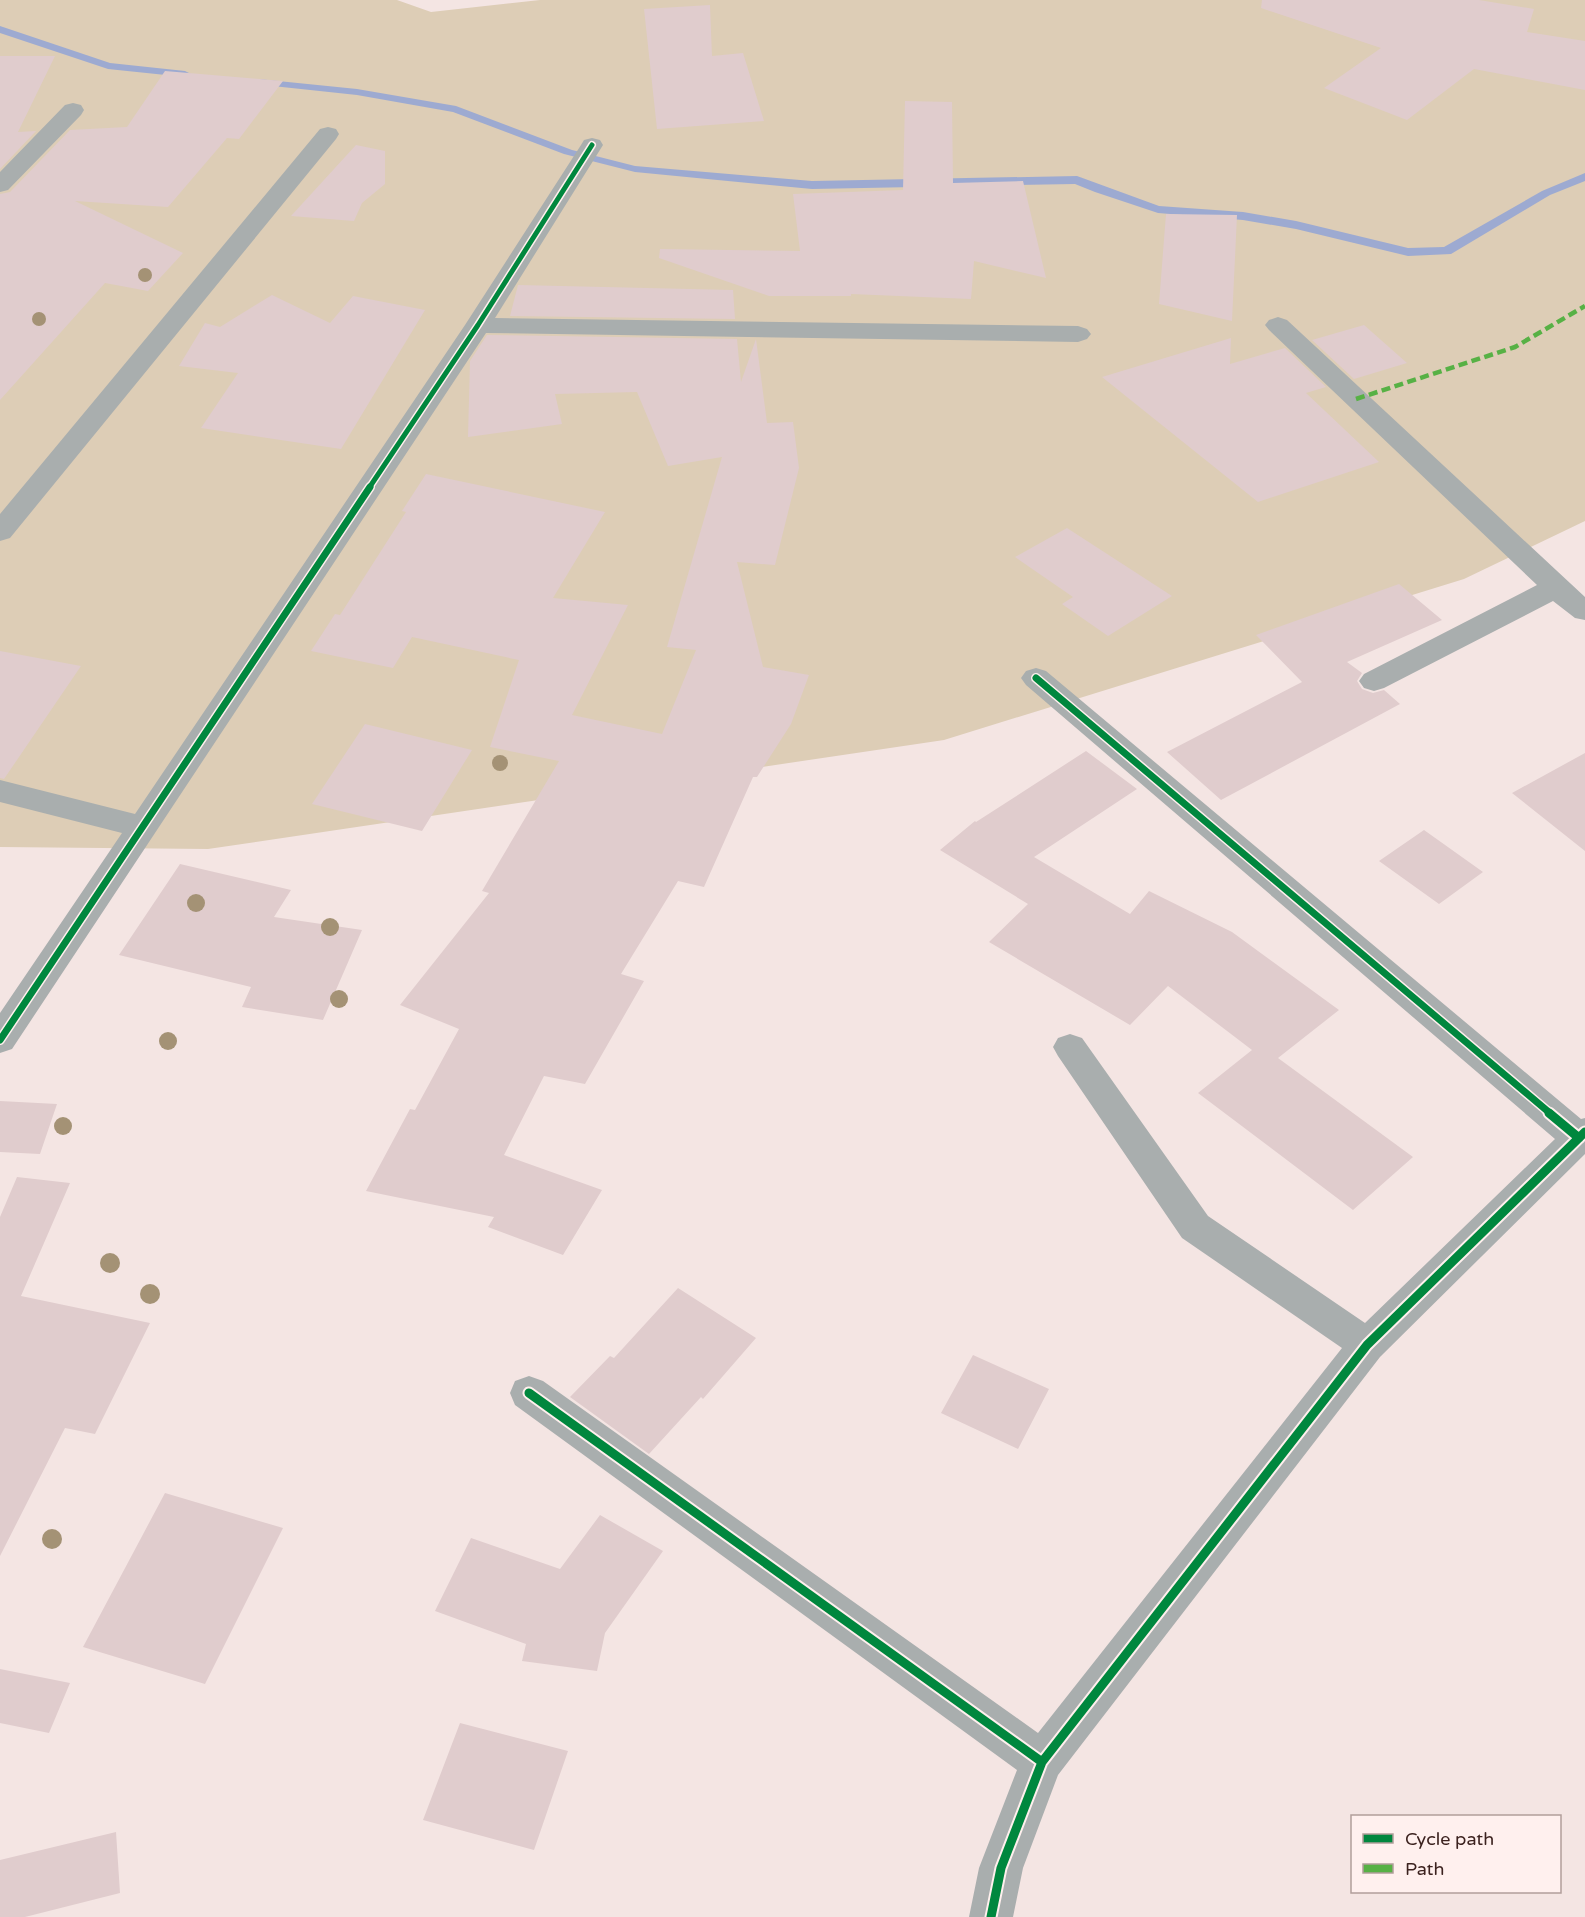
<svg xmlns="http://www.w3.org/2000/svg" width="1585" height="1917" font-family="'Varela Round',sans-serif">
	<style>
		.green { fill: #ddcdb6 }
		.lines { fill: none; stroke-linecap: round; stroke-linejoin: round }
		.stream { fill: #9daad1; fill-rule: evenodd }
		.building { fill: #e0cccd }
		.minor { fill: #a9aeae; fill-rule: evenodd }
		.quiet { stroke: #57b145; stroke-width: 4.5; stroke-dasharray: 9 4.5; stroke-linecap: butt }
		.cycleway-far2-casing { stroke: #fff0ee; stroke-width: 8 }
		.cycleway-far1-casing { stroke: #fff0ee; stroke-width: 10 }
		.cycleway-casing { stroke: #fff0ee; stroke-width: 13 }
		.cycleway-far2 { stroke: #00873e; stroke-width: 5 }
		.cycleway-far1 { stroke: #00873e; stroke-width: 7 }
		.cycleway { stroke: #00873e; stroke-width: 9 }
		.tree { fill: #a49275 }
	</style>
	<rect width="100%" height="100%" fill="#f4e5e3"/>
	<path class="green" d="M0 0H397L431 12 540 0H1585V521L1464 579 944 740 208 849 0 847Z"/>
	<g class="lines">
		<path class="stream" d="M0 26 110 63 185 71 191 74 185 77 108 69 0 33Z
			M258 79 357 89 456 106 572 150 635 166 812 181 1077 176 1159 206 1243 212 1296 221 1408 248 1444 247 1542 191 1585 173V181L1550 195 1451 254 1408 256 1296 229 1243 220 1158 213 1095 192 1075 184 812 189 635 172 564 154 453 112 357 95 254 84V80Z"/>
	</g>
	<path class="building" d="M1262 0H1479L1534 9 1527 32 1585 41V90L1474 69 1407 120 1324 88 1381 48 1261 8Z
		M710 5 712 56 743 53 764 121 657 129 644 9Z
		M0 56H55L18 132 36 131 0 169Z
		M165 71 283 81 239 139 227 138 168 207 75 201 183 253 148 291 105 283 0 400V194L10 192 70 130 127 127Z
		M905 101 952 102 953 183 1023 181 1046 278 974 261 971 299 851 294V296H769L659 258 660 249 800 251 793 194 903 190Z
		M356 145 385 151V184L362 203 354 221 291 216Z
		M1166 214 1237 215 1232 321 1159 304Z
		M518 285 733 290 735 319 510 316Z
		M272 295 330 323 353 296 425 310 341 449 201 428 238 373 179 366 205 323 220 327Z
		M1364 325 1407 363 1354 379 1312 340Z
		M487 335 737 339 741 382 756 339 767 423 793 422 799 468 775 565 737 562 763 667 809 675 791 724 757 777H753L704 887 678 881 621 974 644 981 585 1084 544 1076 504 1155 602 1190 563 1255 488 1227 494 1217 366 1191 410 1109 415 1110 459 1029 400 1005 489 893 482 891 559 761 490 747 519 660 412 637 393 668 311 651 335 614 340 615 406 512 402 511 426 474 605 512 553 598 628 605 572 715 662 734 696 650 667 647 722 457 668 466 637 392 555 394 562 424 468 437 470 361Z
		M1231 338 1230 364 1285 348 1326 387 1306 393 1379 462 1258 502 1102 377Z
		M1067 528 1172 596 1108 636 1062 604 1073 597 1015 557Z
		M1399 584 1442 620 1347 662 1362 673 1357 681 1362 689 1373 693 1384 690 1400 704 1221 800 1167 752 1302 682 1256 635Z
		M0 651 81 666 4 779 0 778Z
		M365 724 472 750 422 831 312 804Z
		M1086 751 1137 789 1034 857 1130 914 1149 891 1232 932 1339 1010 1278 1058 1413 1157 1353 1210 1198 1093 1252 1050 1168 986 1130 1025 989 942 1028 904 940 850 975 821 976 822Z
		M1585 753V851L1512 793Z
		M1424 830 1483 872 1439 904 1379 861Z
		M180 864 291 890 274 917 362 930 323 1020 242 1007 251 987 119 955Z
		M0 1101 57 1104 40 1154 0 1152Z
		M17 1177 70 1183 21 1296 150 1323 95 1434 65 1428 0 1556V1217Z
		M678 1288 756 1338 703 1399 701 1397 649 1454 570 1397 610 1356 614 1358Z
		M973 1355 1049 1389 1018 1449 941 1413Z
		M165 1493 283 1528 205 1684 83 1647Z
		M600 1515 663 1551 605 1633 597 1671 522 1661 526 1644 435 1611 471 1538 560 1569Z
		M0 1669 70 1683 49 1733 0 1723Z
		M460 1723 568 1751 534 1850 423 1820Z
		M116 1832 120 1893 25 1917H0V1860Z"/>
	<g class="lines">
		<path class="minor" d="M73 103 81 105 84 110 81 115 8 190 0 192V172L65 105Z
			M328 127 336 129 339 134 336 139 10 538 0 541V514L320 129Z
			M592 138 600 140 603 145 495 318 1078 326 1087 329 1091 334 1087 339 1078 342 486 333 12 1049 0 1053V1013L122 833 0 802V780L135 814 465 325 581 145 584 140Z
			M1278 317 1287 320 1585 597V620L1575 618 1553 601 1384 688 1374 691 1364 688 1359 681 1364 674 1537 585 1269 330 1265 325 1269 320Z
			M1036 668 1046 671 1581 1119 1585 1118V1154L1380 1357 1058 1775 1023 1868 1013 1917H969L979 1868 1017 1770 515 1405 510 1393 515 1381 529 1376 543 1381 1038 1733 1342 1348 1182 1238 1058 1056 1053 1047 1058 1038 1070 1034 1082 1038 1208 1216 1365 1323 1555 1139 1026 685 1021 678 1026 671Z"/>
		<path class="quiet" d="M1356 399 1515 347 1585 306"/>
		<g class="cycleway-far2-casing">
			<path id="cycleway-far2" d="M369 488 478 325 592 145"/>
		</g>
		<g class="cycleway-far1-casing">
			<path id="cycleway-far1" d="M1036 678 1551 1114
				M0 1040 370 487"/>
		</g>
		<g class="cycleway-casing">
			<path id="cycleway" d="M1549 1113 1579 1138
				M529 1393 1042 1762
				M991 1917 1001 1868 1042 1762 1367 1345 1585 1132"/>
		</g>
		<use href="#cycleway-far2" class="cycleway-far2"/>
		<use href="#cycleway-far1" class="cycleway-far1"/>
		<use href="#cycleway" class="cycleway"/>
	</g>
	<g class="tree">
		<circle cx="145" cy="275" r="7"/>
		<circle cx="39" cy="319" r="7"/>
		<circle cx="500" cy="763" r="8"/>
		<circle cx="196" cy="903" r="9"/>
		<circle cx="330" cy="927" r="9"/>
		<circle cx="339" cy="999" r="9"/>
		<circle cx="168" cy="1041" r="9"/>
		<circle cx="63" cy="1126" r="9"/>
		<circle cx="110" cy="1263" r="10"/>
		<circle cx="150" cy="1294" r="10"/>
		<circle cx="52" cy="1539" r="10"/>
	</g>
	<rect x="1351" y="1815" width="210" height="78" fill="#fff0ee" stroke="#b19e9b" stroke-width="1.5"/>
	<rect x="1363" y="1834" width="30" height="9" fill="#00873e" stroke="#b19e9b" stroke-width="1.5"/>
	<text x="1405" y="1845" font-size="18" fill="#3c221f">Cycle path</text>
	<rect x="1363" y="1864" width="30" height="9" fill="#57b145" stroke="#b19e9b" stroke-width="1.5"/>
	<text x="1405" y="1875" font-size="18" fill="#3c221f">Path</text>
</svg>
